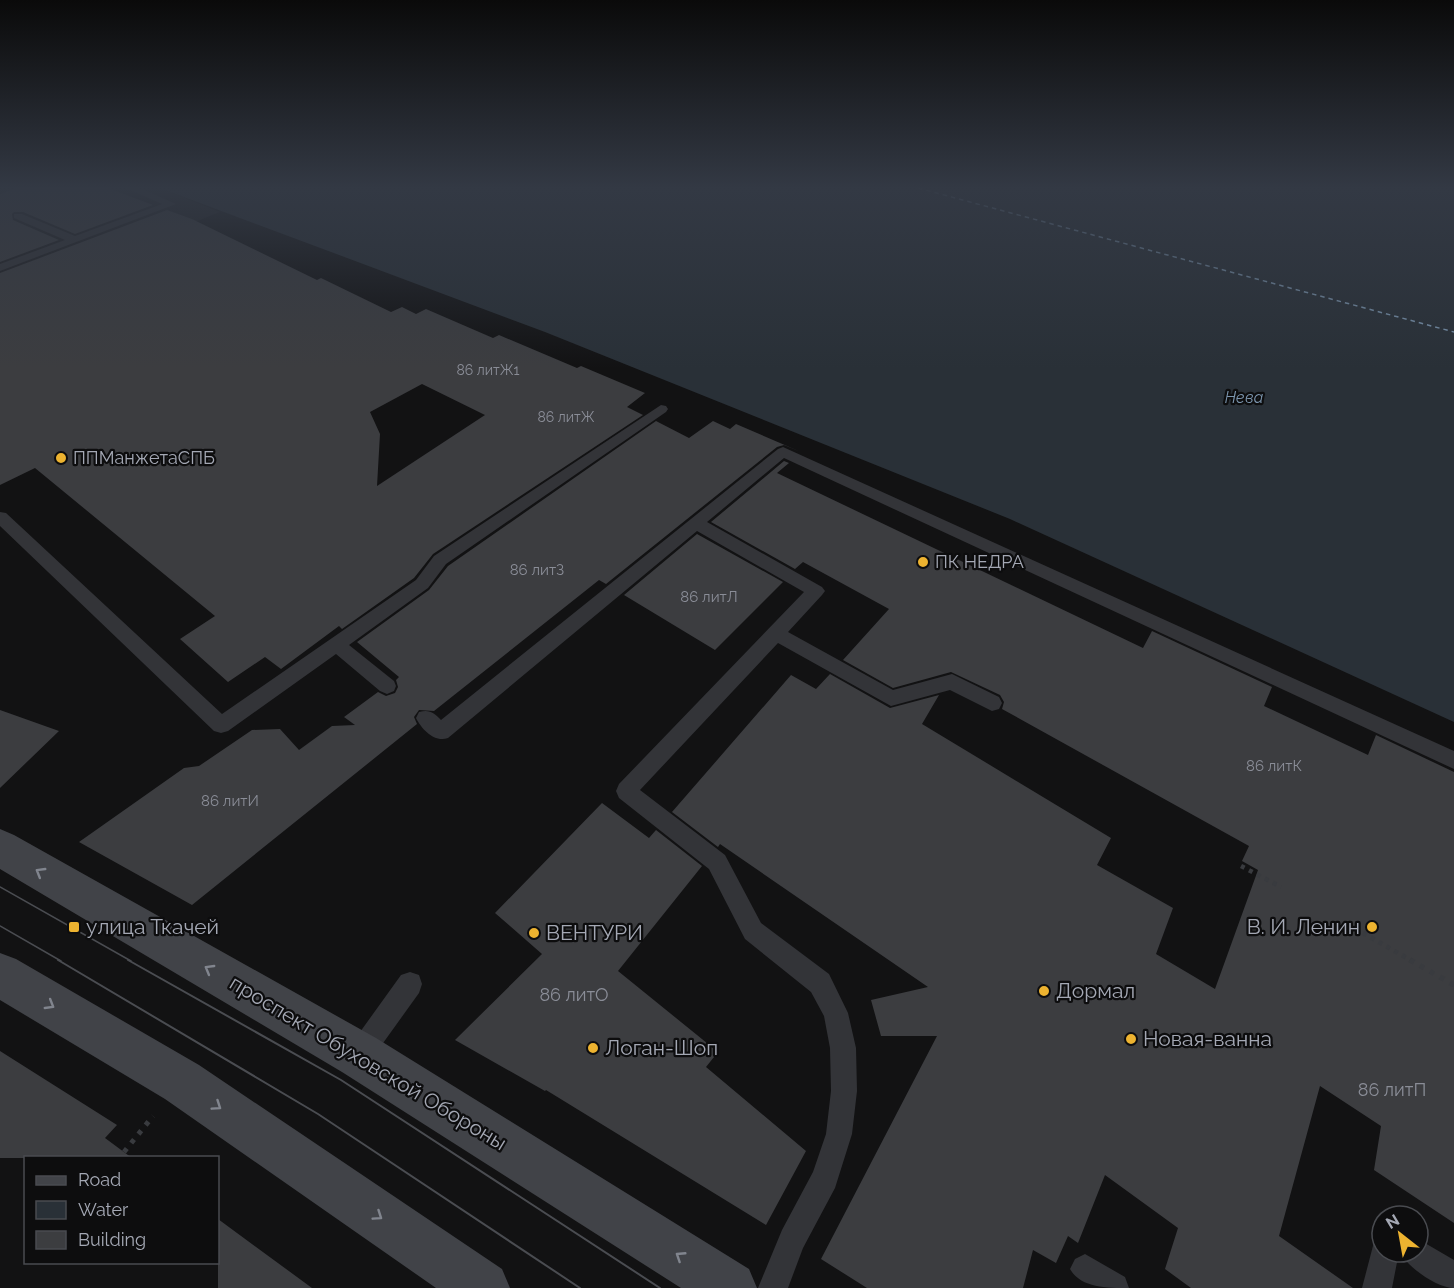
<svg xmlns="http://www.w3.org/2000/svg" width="1454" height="1288" font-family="Raleway,sans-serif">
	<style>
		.built { fill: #1e1e20 }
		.water { fill: #293037 }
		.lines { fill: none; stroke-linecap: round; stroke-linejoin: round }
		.ferry { stroke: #7b95ae; stroke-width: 1.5; stroke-dasharray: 4.5 4; stroke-linecap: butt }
		.building { fill: #3c3d40; fill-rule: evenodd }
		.path-far1 { stroke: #393b3f; stroke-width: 4.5; stroke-dasharray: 4 5; stroke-linecap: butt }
		.path { stroke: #393b3f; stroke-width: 5; stroke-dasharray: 4.5 7; stroke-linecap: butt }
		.lane { fill: #333438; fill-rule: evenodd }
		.secondary { fill: #414348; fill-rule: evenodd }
		.tram-far1 { stroke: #4a4c51; stroke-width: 1.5 }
		.tram { stroke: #4a4c51; stroke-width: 2 }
		.oneway { stroke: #81858e }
		.poi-dot { fill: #edb330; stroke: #0d0d0e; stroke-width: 2 }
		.labels { text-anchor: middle; stroke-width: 4.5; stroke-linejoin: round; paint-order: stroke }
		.far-number-label { font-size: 14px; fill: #8a8d97 }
		.number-label { font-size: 15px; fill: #8a8d97 }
		.far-water-label { font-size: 16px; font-style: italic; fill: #7b95ae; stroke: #0d0d0e }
		.poi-label { font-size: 18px; fill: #a4a8b4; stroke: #0d0d0e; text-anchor: start }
		.near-number-label { font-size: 18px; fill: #8a8d97 }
		.near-poi-label { font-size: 21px; fill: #a4a8b4; stroke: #0d0d0e; text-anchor: start }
		.near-street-label { font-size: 21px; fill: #a4a8b4; stroke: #0d0d0e }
	</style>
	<rect width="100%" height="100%" fill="#121213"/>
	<path class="built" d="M0 188H160L220 212 0 299Z"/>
	<path class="water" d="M160 188H1454V722L1010 519 545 332Z"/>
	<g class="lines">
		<path class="ferry" d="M918 188 1454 332"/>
	</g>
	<path class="building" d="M16 188H108L153 205 75 234 23 212H14L12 214 13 220 59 240 0 262V194Z
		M167 210 192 219 317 280 321 278 391 312 402 307 416 314 426 309 493 338 499 335 577 368 581 366 645 393 627 407 643 415 433 554 414 578 342 629 339 626 281 669 265 657 228 682 180 639 215 616 35 468 0 485V273ZM422 384 485 415 377 486 380 434 370 412Z
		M656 421 689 438 713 421 730 429 736 424 801 452 784 445 777 447 606 584 599 580 434 711 419 710 414 717 417 724 192 905 79 842 184 768 199 766 252 730 280 729 299 750 332 726 355 725 344 717 378 692 386 696 395 693 398 687 396 680 399 677 357 642 429 590 448 566Z
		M784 461 789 463 777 473 1143 648 1152 631 1272 687 1264 706 1368 755 1376 735 1454 772V1223L1374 1170 1381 1126 1320 1086 1279 1236 1353 1288H1191L1165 1269 1178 1228 1105 1175 1078 1243 1068 1236 1056 1263 1033 1250 1023 1288H867L821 1259 937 1036H881L871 1000 928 987 720 844 718 847 672 812 791 675 816 689 830 674 890 708 939 695 922 724 1111 838 1097 865 1173 908 1156 954 1215 989 1258 870 1242 861 1249 846 1002 709 1004 702 1000 695 951 672 893 688 843 660 889 609 803 562 795 569 711 522Z
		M697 534 783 582 715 650 624 595Z
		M0 710 59 731 0 788Z
		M602 803 649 838 656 830 702 866 618 971 718 1052 706 1067 806 1151 766 1225 546 1090 545 1091 455 1040 542 954 495 913Z
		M0 1051 117 1125 105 1138 132 1158H0Z
		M218 1219 312 1288H218Z"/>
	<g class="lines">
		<path class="path-far1" d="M1241 866 1281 887
			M1363 933 1412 961"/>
		<path class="path" d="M1410 960 1454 985
			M124 1152 153 1116"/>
		<path class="lane" d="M126 188H140L176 204 0 271V264L65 240 14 218V214H22L75 236 162 204Z
			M661 405 666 406 668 409 666 412 446 564 428 588 349 645 394 681 396 686 394 691 387 694 380 691 336 654 228 731 221 733 214 731 0 526V512L6 513 222 714 416 580 434 556Z
			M783 447 1454 751V769L784 458 707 522 822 587 825 591 822 595 788 632 893 690 952 674 999 697 1002 703 999 709 992 711 950 690 891 706 778 643 640 790 725 855 761 923 829 974 848 1013 856 1048 857 1091 852 1134 835 1188 803 1248 788 1288H758L782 1230 813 1172 826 1134 831 1091 830 1048 824 1016 811 992 745 939 709 869 619 798 616 791 619 784 804 592 697 531 448 738C435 743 422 730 416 718L419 712C430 709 434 713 441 720L778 449Z
			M410 972 419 975 422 984 419 993 368 1064 359 1068 350 1064 346 1055 350 1046 401 975Z
			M1382 1238V1252H1399L1392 1288H1362L1374 1242Z
			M1418 1239 1454 1260V1288C1437 1288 1407 1267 1400 1252H1418Z
			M1085 1254 1125 1277 1129 1288C1106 1288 1081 1288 1070 1269L1075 1259Z"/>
		<path class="secondary" d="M0 829 14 835 376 1038 749 1269 757 1288H681L342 1072 0 869Z
			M0 953 16 959 199 1065 502 1269 510 1288H436L165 1099 0 1000Z"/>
		<path class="tram-far1" d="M0 887 131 961
			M0 926 61 961"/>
		<path class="tram" d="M58 960 318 1114 580 1288
			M128 960 341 1080 660 1288"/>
	</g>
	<defs><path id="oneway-chevron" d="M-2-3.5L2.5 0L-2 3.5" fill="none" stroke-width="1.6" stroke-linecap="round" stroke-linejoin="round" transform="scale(1.5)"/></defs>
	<g class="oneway">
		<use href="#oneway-chevron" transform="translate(40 872) rotate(-149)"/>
		<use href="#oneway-chevron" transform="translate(209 969) rotate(-150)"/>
		<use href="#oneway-chevron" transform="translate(50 1005) rotate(31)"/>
		<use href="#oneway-chevron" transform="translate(217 1106) rotate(34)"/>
		<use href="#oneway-chevron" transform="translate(378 1216) rotate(34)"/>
		<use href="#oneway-chevron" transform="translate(680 1256) rotate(-147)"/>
	</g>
	<linearGradient id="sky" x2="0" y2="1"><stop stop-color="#0a0a0a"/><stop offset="0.51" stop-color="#333944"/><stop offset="1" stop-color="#333944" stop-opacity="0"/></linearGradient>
	<rect width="1454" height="368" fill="url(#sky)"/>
	<g class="poi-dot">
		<circle cx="61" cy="458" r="6"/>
		<circle cx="923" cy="562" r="6"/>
		<rect x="68" y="921" width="12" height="12" rx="3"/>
		<circle cx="1372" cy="927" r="6"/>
		<circle cx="534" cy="933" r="6"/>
		<circle cx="1044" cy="991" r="6"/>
		<circle cx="1131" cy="1039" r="6"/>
		<circle cx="593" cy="1048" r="6"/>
	</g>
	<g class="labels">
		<g class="far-number-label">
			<text x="488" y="375">86 литЖ1</text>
			<text x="566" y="422">86 литЖ</text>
		</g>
		<g class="number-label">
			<text x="537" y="575">86 литЗ</text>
			<text x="709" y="602">86 литЛ</text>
			<text x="1274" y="771">86 литК</text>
			<text x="230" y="806">86 литИ</text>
		</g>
		<g class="far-water-label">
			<text x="1244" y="403">Нева</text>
		</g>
		<g class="poi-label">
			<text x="73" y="464">ППМанжетаСПБ</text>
			<text x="935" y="568">ПК НЕДРА</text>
		</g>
		<g class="near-number-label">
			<text x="574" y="1001">86 литО</text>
			<text x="1392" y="1096">86 литП</text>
		</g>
		<g class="near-poi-label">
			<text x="86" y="934">улица Ткачей</text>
			<text x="1360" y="934" text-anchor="end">В. И. Ленин</text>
			<text x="546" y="940">ВЕНТУРИ</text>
			<text x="1056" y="998">Дормал</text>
			<text x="1143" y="1046">Новая-ванна</text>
			<text x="605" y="1055">Логан-Шоп</text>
		</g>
		<g class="near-street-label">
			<text transform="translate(368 1063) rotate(31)" y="7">проспект Обуховской Обороны</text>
		</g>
	</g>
	<rect x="24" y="1156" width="195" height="108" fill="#0d0d0e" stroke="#494b50" stroke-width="1.5"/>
	<rect x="36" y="1176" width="30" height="9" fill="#414348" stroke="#494b50" stroke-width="1.5"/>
	<text x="78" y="1186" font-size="18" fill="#a4a8b4">Road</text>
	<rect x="36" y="1201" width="30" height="18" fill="#293037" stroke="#494b50" stroke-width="1.5"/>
	<text x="78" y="1216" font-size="18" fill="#a4a8b4">Water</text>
	<rect x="36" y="1231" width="30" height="18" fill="#3c3d40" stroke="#494b50" stroke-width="1.5"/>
	<text x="78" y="1246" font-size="18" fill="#a4a8b4">Building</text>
	<g transform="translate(1400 1234) rotate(329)"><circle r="28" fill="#0d0d0e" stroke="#494b50" stroke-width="1.5"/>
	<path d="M0-4.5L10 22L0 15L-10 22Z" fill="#edb330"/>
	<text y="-9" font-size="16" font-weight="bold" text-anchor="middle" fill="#a4a8b4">N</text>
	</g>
</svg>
